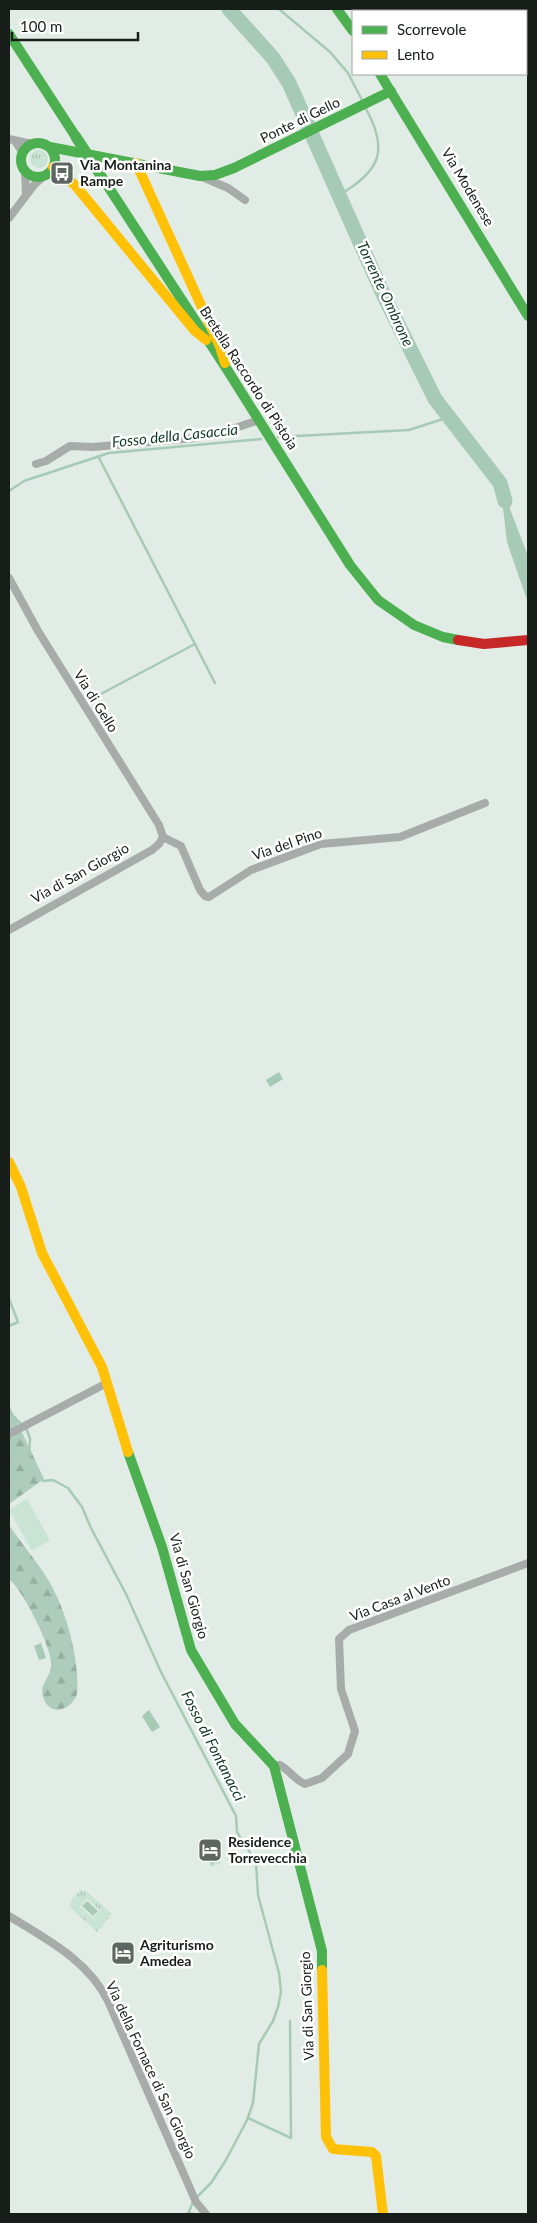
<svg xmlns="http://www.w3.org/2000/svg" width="537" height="2223" font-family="Lato,sans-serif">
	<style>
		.grass { fill: url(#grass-tufts); fill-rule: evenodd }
		.forest { fill: url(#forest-firs) }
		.garden { fill: url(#garden-furrows) }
		.pitch { fill: #c9e4d5 }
		.water { fill: #a6cab6 }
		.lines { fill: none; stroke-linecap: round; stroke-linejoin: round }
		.stream { stroke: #a6cab6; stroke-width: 2.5 }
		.river { stroke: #a6cab6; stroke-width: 15 }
		.street { stroke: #a7abaa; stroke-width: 8 }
		.fast { stroke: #4caf50; stroke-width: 10 }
		.slow { stroke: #ffc107; stroke-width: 10 }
		.jam { stroke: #c62828; stroke-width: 10 }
		.fast-bridge { stroke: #4caf50; stroke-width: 11 }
		.labels { text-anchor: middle; stroke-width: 5; stroke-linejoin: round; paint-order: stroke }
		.street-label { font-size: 14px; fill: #171e1a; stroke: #fff }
		.poi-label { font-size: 14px; font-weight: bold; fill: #171e1a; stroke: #fff; text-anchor: start }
		.water-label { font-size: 15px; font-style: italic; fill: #103826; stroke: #fff }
	</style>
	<defs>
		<pattern id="grass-tufts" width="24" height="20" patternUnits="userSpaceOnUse" patternTransform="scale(1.25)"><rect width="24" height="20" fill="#c9e4d5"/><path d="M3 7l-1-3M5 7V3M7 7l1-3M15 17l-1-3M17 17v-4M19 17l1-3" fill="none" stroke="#acc3b6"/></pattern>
		<pattern id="forest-firs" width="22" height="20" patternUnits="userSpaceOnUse" patternTransform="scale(1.25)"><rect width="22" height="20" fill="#adccbb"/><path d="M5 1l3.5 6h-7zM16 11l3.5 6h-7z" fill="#94afa0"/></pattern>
		<pattern id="garden-furrows" width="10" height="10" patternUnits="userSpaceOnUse" patternTransform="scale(1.25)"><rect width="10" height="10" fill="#c9e4d5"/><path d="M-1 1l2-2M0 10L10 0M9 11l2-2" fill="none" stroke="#acc3b6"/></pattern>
	</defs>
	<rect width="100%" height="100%" fill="#e1ece6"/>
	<path class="grass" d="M30 159a9 9 0 1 1 18 0a9 9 0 1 1-18 0Z
		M81 1890 86 1891 112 1914 97 1932 70 1907 71 1900ZM87 1899 100 1910 93 1918 80 1907Z"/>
	<path class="forest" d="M9 1405 44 1479 9 1504Z
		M9 1525C21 1543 36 1560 47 1578 66 1608 80 1659 77 1694 72 1709 51 1718 44 1699 38 1685 49 1680 51 1667 54 1650 22 1589 9 1579Z"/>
	<path class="garden" d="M218 1853 221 1863 211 1867 208 1856Z"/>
	<path class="pitch" d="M27 1499 50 1540 32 1551 9 1510Z"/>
	<path class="water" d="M500 483 528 556V603L507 542Z
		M279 1072 283 1079 270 1087 266 1080Z
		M41 1643 46 1658 39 1660 34 1646Z
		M149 1710 160 1727 152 1732 142 1716Z
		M87 1901 98 1911 93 1916 82 1906Z"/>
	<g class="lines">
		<path class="stream" d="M279 9 330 52 348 73 363 102
			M339 195C381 171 389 150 365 107
			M278 437 409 430 449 417
			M98 456 215 683
			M9 491 24 481 109 453 261 439
			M97 696 195 644
			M9 1299 18 1322 9 1326
			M9 1412 27 1430 30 1439 29 1456
			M43 1481 53 1480 68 1488 82 1507 91 1528 126 1594 161 1672 236 1816 237 1832 256 1862 258 1895 279 1973 281 1992 278 2007 273 2021 259 2044 253 2103 247 2120 226 2160 211 2183 196 2198
			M248 2118 291 2138 290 2021
			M188 2213 193 2214
			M188 2214 193 2202"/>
		<path class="river" d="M229 9 273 58 289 83 383 294 435 399 500 483 505 501"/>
		<path class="street" d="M9 139 32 144
			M15 141 23 153
			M25 169 26 195
			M202 177 228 188 245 200
			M9 218 34 185 45 175
			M36 464 46 461 70 446 93 447 195 438 226 431 259 420
			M9 578 38 631 159 825 163 837
			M163 837 181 846 200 890 205 896 209 897 251 870 321 844 400 837 485 803
			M9 930 152 850 159 844 163 837
			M9 1434 107 1383
			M274 1766 280 1765C289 1770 295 1780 305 1784L322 1778 348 1754 355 1731 341 1689 339 1639 349 1630 528 1563
			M9 1916C46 1939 88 1960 108 2001L196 2202 206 2214"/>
		<path class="fast" d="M337 9 353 31
			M9 34 76 137
			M380 74 528 316
			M21 160a17 17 0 1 1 34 0a17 17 0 1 1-34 0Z
			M50 147 200 176 215 175 234 168 391 91
			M100 174 228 371 350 565 378 600 414 625 443 637 458 640
			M128 1452 162 1547 191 1650 235 1724 274 1766 322 1951V1970"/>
		<path class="slow" d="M136 163 220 347 225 363
			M53 167 75 185 195 331 206 340
			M9 1162 21 1187 42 1253 102 1367 128 1452
			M322 1970 326 2137 333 2149 372 2152 376 2156 383 2214"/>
		<path class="jam" d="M458 640 484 644 528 640"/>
		<path class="fast-bridge" d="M76 137 100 174"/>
	</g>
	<defs>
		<g id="bus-square" transform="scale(1.25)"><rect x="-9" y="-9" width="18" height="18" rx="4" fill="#5e6661" stroke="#fff"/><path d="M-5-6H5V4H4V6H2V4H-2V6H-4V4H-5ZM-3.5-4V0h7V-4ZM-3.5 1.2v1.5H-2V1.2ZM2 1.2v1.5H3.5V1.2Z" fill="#fff"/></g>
		<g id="hotel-square" transform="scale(1.25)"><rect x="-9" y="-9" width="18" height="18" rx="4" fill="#5e6661" stroke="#fff"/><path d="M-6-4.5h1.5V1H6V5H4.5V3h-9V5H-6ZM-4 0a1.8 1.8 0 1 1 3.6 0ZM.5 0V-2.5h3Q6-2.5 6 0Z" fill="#fff"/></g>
	</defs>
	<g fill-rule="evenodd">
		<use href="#bus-square" x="62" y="173"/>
		<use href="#hotel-square" x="210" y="1850"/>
		<use href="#hotel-square" x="123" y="1953"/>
	</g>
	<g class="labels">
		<g class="street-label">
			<text transform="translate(300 120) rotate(-26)" y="5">Ponte di Gello</text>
			<text transform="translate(468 187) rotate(59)" y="5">Via Modenese</text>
			<text transform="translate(249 378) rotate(57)" y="5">Bretella Raccordo di Pistoia</text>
			<text transform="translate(96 701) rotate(58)" y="5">Via di Gello</text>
			<text transform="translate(287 844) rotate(-19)" y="5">Via del Pino</text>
			<text transform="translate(80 873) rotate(-29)" y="5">Via di San Giorgio</text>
			<text transform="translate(189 1586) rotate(74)" y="5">Via di San Giorgio</text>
			<text transform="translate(400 1598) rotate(-21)" y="5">Via Casa al Vento</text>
			<text transform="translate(307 2006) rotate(-92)" y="5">Via di San Giorgio</text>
			<text transform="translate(151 2070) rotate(65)" y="5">Via della Fornace di San Giorgio</text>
		</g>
		<g class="poi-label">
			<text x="80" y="170">Via Montanina<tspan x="80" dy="16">Rampe</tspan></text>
			<text x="228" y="1847">Residence<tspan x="228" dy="16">Torrevecchia</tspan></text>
			<text x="140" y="1950">Agriturismo<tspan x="140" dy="16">Amedea</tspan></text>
		</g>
		<g class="water-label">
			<text transform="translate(385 294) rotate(65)" y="5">Torrente Ombrone</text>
			<text transform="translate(175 436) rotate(-6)" y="5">Fosso della Casaccia</text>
			<text transform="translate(213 1746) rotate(63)" y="5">Fosso di Fontanacci</text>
		</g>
	</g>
	<rect width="537" height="2223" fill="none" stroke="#171e1a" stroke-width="20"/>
	<rect x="352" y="10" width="175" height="65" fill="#ffffff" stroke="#a2a5a3"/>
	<rect x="362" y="26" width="25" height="8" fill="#4caf50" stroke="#a2a5a3"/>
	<text x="397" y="35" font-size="15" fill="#171e1a">Scorrevole</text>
	<rect x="362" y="51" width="25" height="8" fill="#ffc107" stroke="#a2a5a3"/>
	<text x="397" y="60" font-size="15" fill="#171e1a">Lento</text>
	<path d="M12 32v8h126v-8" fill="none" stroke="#171e1a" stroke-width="2.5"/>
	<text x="20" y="32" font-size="15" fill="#171e1a" stroke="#ffffff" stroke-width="4" paint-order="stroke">100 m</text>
</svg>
